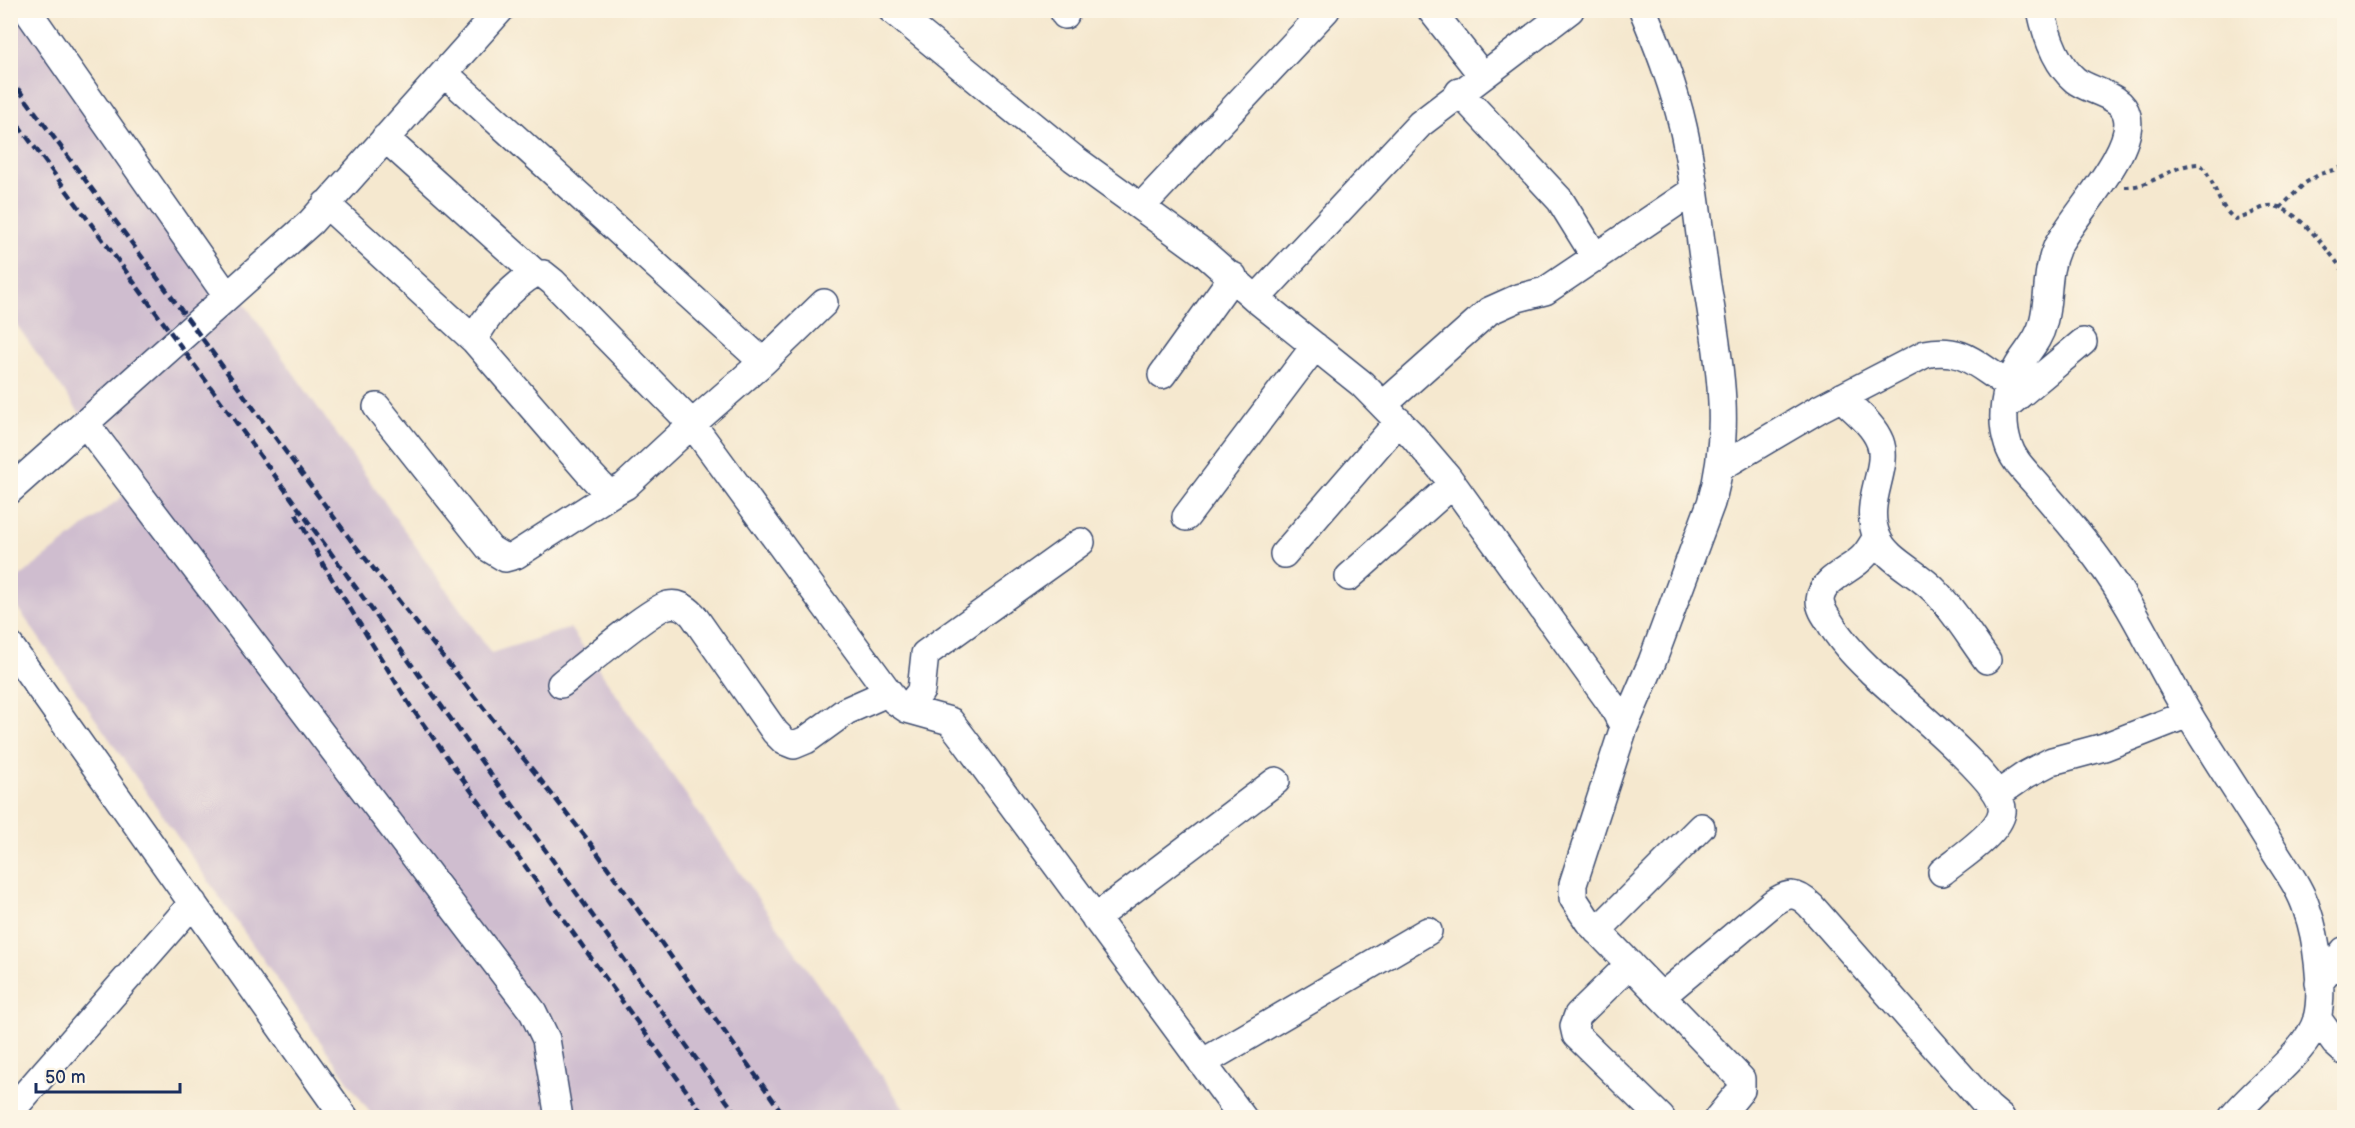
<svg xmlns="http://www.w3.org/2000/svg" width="2355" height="1128" font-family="'Balsamiq Sans',sans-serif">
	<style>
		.industrial { fill: #cfbdcf }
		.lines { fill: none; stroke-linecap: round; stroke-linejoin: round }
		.minor-casing { stroke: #3c4b6f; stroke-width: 30 }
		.path { stroke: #3c4b6f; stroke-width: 4; stroke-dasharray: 4.5 4.5; stroke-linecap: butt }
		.minor { stroke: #fff; stroke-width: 27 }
		.rail { stroke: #1b2f5e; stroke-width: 4.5; stroke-dasharray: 9 4.5; stroke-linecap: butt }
	</style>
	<rect width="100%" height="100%" fill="#fcf5e5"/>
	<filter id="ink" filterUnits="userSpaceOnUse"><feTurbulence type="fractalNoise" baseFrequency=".0167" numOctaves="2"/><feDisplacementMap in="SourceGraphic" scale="12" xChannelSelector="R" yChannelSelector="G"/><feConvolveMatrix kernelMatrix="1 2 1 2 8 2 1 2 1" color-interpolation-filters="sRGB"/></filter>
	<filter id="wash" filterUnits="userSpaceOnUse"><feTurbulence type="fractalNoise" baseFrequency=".008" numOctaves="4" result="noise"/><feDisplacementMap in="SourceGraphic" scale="24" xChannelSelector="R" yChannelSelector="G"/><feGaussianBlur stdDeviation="1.35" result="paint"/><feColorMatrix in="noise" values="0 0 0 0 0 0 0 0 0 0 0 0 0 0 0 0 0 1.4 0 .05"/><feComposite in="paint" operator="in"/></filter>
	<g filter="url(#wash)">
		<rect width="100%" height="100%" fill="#f5e8cf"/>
		<path class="industrial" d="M10 11H38L491 653 570 628 910 1117H373L11 598V584L133 488 11 317Z"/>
	</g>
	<g filter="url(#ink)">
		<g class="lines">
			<g class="minor-casing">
				<path id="minor" d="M27 10 227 296
					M892 10 1073 158 1204 253 1256 299 1362 384 1412 435 1447 476 1612 705 1624 727 1573 884V898L1588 921 1741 1079V1090L1718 1118
					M1431 10 1482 75
					M2041 10C2046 34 2056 64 2075 80 2090 92 2122 94 2127 116 2136 151 2072 216 2057 247 2045 274 2050 297 2043 323 2039 341 2026 352 2017 368 2004 390 2000 419 2008 444 2013 461 2027 473 2038 486 2059 511 2081 535 2100 562 2136 611 2160 668 2192 720 2218 763 2246 804 2272 847 2284 867 2300 887 2307 910 2317 938 2324 991 2317 1019 2307 1054 2255 1088 2232 1118
					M1065 15 1066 10
					M444 73 763 362
					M1459 92 1560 200 1596 258
					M385 138 535 273
					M326 204 474 340
					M1141 207 1326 10
					M535 273 543 274 553 282 692 424 625 486 614 492 604 489 589 473 474 340C486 315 511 287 535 273Z
					M1256 299 1420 124 1570 10
					M824 303 763 362 692 424 895 701 907 709 950 721 963 738 1243 1118
					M1162 375 1233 276
					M1841 397C1854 410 1873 424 1880 442 1890 469 1862 502 1877 537 1886 560 1917 572 1934 590 1954 610 1970 637 1987 660
					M1383 405 1489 311 1518 298 1545 291 1693 191
					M377 407 490 549 505 558 516 555 614 492
					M2005 407 2083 342
					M85 423 533 1012 546 1039 559 1118
					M1719 468 1819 409 1925 354C1964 346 1977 366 2009 385
					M10 490 311 222 500 10
					M1186 517 1315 346
					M1877 537C1873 543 1869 551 1864 556 1851 571 1822 578 1820 600 1820 608 1825 615 1829 621 1840 640 1854 655 1870 670 1893 694 2007 782 2002 812 1999 833 1958 859 1942 872
					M1284 554 1399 421
					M1349 577 1453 484
					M10 646 345 1118
					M561 684C580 669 651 609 668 605 679 603 686 608 693 615L775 732 784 741 794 745 806 740 846 711 889 692
					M907 709 921 691 925 654 1081 542
					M1624 727 1652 662 1711 503C1734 426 1717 349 1705 272 1698 224 1694 174 1683 127 1674 87 1659 49 1643 10
					M1998 794 2027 774 2052 761 2104 747 2188 714
					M1095 918 1276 781
					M1597 931 1701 827
					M1630 964 1578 1015 1574 1026 1576 1035 1661 1118
					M2319 983 2344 951
					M1662 996 1773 903C1789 892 1797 892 1811 906L1988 1107 2001 1118
					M2317 1018 2335 1043 2344 1051
					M1202 1063 1428 931
					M10 1112 193 903"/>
			</g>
			<path class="path" d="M2125 187C2155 187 2170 164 2200 164 2217 182 2215 204 2235 219 2248 218 2257 208 2269 206 2294 203 2331 254 2344 272
				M2280 208 2305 183 2320 174 2344 167"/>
			<use href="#minor" class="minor"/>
			<path class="rail" d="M10 78 350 539 588 840 786 1118
				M10 114C256 446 496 783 739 1118
				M296 514 324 566 411 707 706 1118"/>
		</g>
	</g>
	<rect width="2355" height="1128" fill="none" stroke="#fcf5e5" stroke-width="36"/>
	<path d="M36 1083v9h144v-9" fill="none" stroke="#1b2f5e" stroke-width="3"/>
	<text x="45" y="1083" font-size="18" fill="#1b2f5e" stroke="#fcf5e5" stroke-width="4.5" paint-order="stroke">50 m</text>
</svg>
